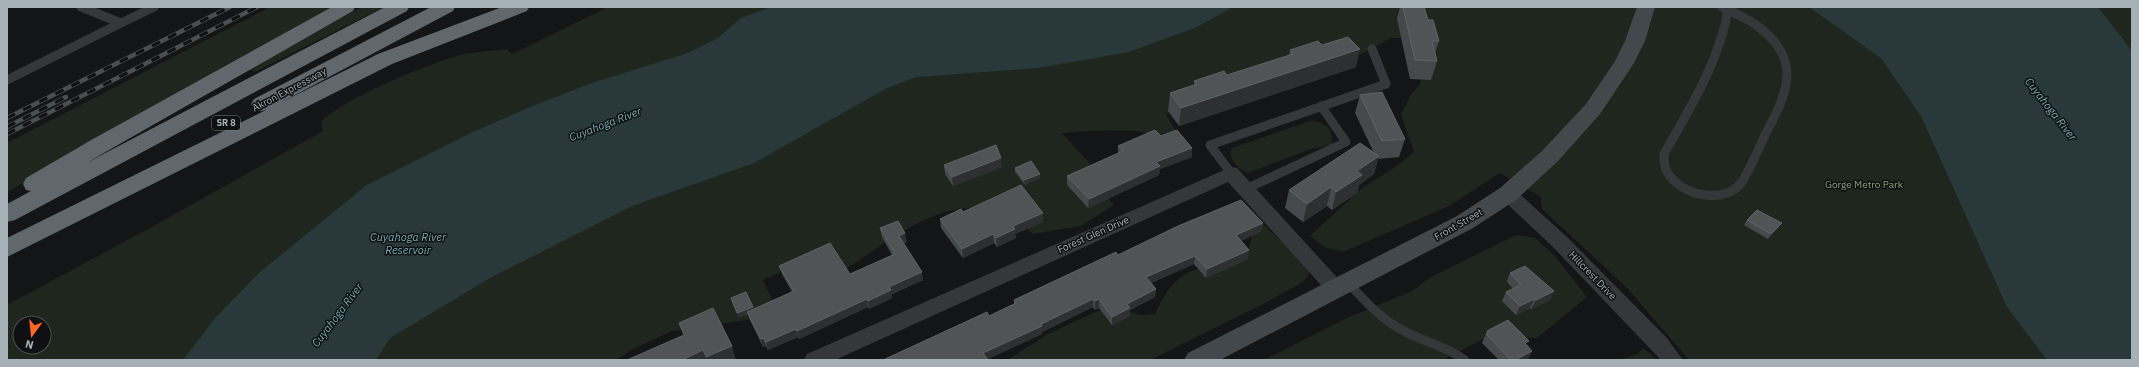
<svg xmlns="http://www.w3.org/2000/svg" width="2139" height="367" font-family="'IBM Plex Sans',sans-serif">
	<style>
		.green { fill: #1f261e; fill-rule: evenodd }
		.water { fill: #29393b }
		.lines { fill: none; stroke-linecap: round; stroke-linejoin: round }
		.service { stroke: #35383b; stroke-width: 9 }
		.minor { fill: #35383b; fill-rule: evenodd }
		.secondary { fill: #42484b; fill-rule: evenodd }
		.motorway { fill: #60686d; fill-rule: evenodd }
		.rail-casing { stroke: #494f52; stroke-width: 4.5 }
		.rail { stroke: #0f1011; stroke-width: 3; stroke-dasharray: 9; stroke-linecap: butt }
		.wall { fill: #45494b }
		.shaded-wall { fill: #2d2f31 }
		.building { fill: #505457; stroke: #5d6366 }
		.labels { text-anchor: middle; stroke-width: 3; stroke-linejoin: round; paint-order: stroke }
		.shield { fill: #0f1011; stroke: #788185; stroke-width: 1 }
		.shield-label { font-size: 9px; font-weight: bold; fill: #a5b1b7 }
		.street-label { font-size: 10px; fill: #a5b1b7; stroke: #0f1011 }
		.park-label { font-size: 10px; fill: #86a47a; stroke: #0f1011 }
		.water-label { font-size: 11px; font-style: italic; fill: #79aeb5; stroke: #0f1011 }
	</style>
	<rect width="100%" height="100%" fill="#141516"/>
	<path class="green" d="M270 7H341L7 192V143Z
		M362 7H384L255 72 248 69Z
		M608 7H2132V360H1689L1627 288 1542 209 1541 197 1500 173 1449 206 1343 252 1324 247 1310 236 1361 189 1398 165 1414 152 1401 115 1411 94 1420 84 1422 74 1403 38H1391L1362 54 1328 62 1209 98 1166 114 1178 134C1157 142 1153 132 1133 131 1109 130 1086 131 1062 133L1096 170 1100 188 1114 205 1081 226 1033 234 1000 207C981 207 961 207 942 213 907 224 871 253 840 273L796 266 763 280 775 305 776 311 748 320 672 331 631 350 616 360H7V305L148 229 323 131 321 122C341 100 419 68 450 58 468 52 489 51 507 49L512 54ZM20 323H44V347H20Z
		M1310 121C1324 120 1336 131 1331 145L1311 149 1248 173C1238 169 1227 159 1232 148Z
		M1263 224 1305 263 1309 274 1303 282 1265 303 1150 360H1001L1009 359 1048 334 1098 311 1121 309 1140 315 1155 314C1170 280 1187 264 1226 267L1249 249 1252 234Z
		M1516 235 1535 238 1554 255 1587 297 1537 338 1487 337 1443 360H1264L1347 318 1412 291 1431 277Z
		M1643 348 1658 360H1620L1639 353Z"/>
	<path class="water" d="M771 7H1233L1197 27 1129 52 1038 68 916 77 887 88 754 163 632 206 490 278 390 338 376 360H183L216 317 260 272 367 185 473 132 530 107 592 83 688 53 718 38 741 18Z
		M1809 7H2098L2132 51V360H2047L2007 307 1921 116 1881 58Z"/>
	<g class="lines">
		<path class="service" d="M81 7 121 23 154 7
			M1722 7 1728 10
			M1728 10C1755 21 1788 43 1787 76 1786 96 1775 116 1766 133 1758 150 1751 167 1742 182 1725 205 1684 196 1669 175 1664 168 1664 162 1664 154 1690 108 1719 62 1728 10Z
			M7 80 121 23
			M1231 173 1210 145 1386 84 1372 49
			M1246 189 1346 142 1321 106
			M1348 283C1365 301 1382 320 1404 331 1424 342 1446 346 1465 360"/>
		<path class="minor" d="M1231 167 1237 168 1343 284 1346 289 1343 294 1336 297 1329 294 1228 182 835 360H804L807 354Z
			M1508 187 1514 189 1566 236 1666 337 1683 360H1661L1552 246 1502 199 1499 194 1502 189Z"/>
		<path class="secondary" d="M1637 7H1655L1645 41 1634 63 1600 114 1558 161 1516 200 1473 228 1220 360H1184L1188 353 1457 216 1500 188 1542 151 1586 104 1615 61 1625 41Z"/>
		<path class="motorway" d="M332 7H355L353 11 88 162 385 7H409L407 11 15 220 7 222V204L31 191 26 190 23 184 26 178 93 139Z
			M431 7H455L453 11 280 103 378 54 502 7H529L527 11 392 64 7 257V238L266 110 261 111 254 109 251 104 254 99Z"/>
		<g class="rail-casing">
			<path id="rail" d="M7 118 230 7
				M7 127 66 97
				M7 134 257 7"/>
		</g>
		<use href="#rail" class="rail"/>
	</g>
	<path class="wall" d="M1400 7H1424L1428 20 1439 41 1435 53 1437 61 1431 80 1410 79 1397 19Z
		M1322 45 1356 67 1179 126 1168 111 1170 93 1194 85V81L1227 75 1289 55 1290 50Z
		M1360 95 1405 139 1399 157 1378 159 1374 174 1359 185 1357 193 1332 210 1327 206 1303 222 1285 208 1289 190 1374 153 1355 113Z
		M1161 136 1192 148V157L1160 169 1159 175 1088 208 1067 185V176L1118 153V146Z
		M944 165 1002 167 953 186 945 174Z
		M1015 168 1040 174V178L1025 185 1015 172Z
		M963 212 1043 222 1015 234 1016 238 997 247 994 243 963 258 941 228 940 219Z
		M1747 220 1778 228 1768 239 1744 225Z
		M1263 223 1261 231 1241 241 1248 259 1206 278 1194 264 1151 283 1156 289 1155 297 1130 310V316L1112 325 1099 308 1095 310 1093 307 1042 332V334L988 359 883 360 989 316 1014 304V300L1118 255Z
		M880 228 907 242 904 243 923 280 892 294V298L869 309 868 307 799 339 798 337 768 350 766 346 763 347 750 320 748 314 739 317 731 298 753 307V309L792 292 782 274 779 266 850 274 892 255 882 237Z
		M1510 273 1554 291 1550 300 1531 309 1530 308 1516 315 1502 301 1506 292 1513 289 1507 282Z
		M1487 331 1527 345 1528 360H1499L1482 343Z"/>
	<path class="shaded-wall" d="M1360 49 1356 67 1179 126 1181 108Z
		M1192 148V157L1160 169 1159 175 1088 208 1089 199 1156 162Z
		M1379 156 1374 174 1359 185 1357 193 1332 210 1336 192 1357 171Z
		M1001 158 1002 167 953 186 952 177Z
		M1040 174V178L1025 185 1024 180Z
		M1331 187 1327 206 1303 222 1307 204Z
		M1043 213V222L1015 234 1016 238 997 247 996 238 1013 226Z
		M1263 223 1261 231 1235 244 1236 235Z
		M1782 223 1778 228 1768 239 1771 234Z
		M905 233 907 242 900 244 899 236Z
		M993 234 994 243 963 258 962 249Z
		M1249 250 1248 259 1206 278 1207 269Z
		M1195 256 1194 264 1145 286 1146 277Z
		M922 272 923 280 892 294V298L869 309 868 301 889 287Z
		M1156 289 1155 297 1130 310V316L1112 325V317L1127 304Z
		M1554 291 1550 300 1531 309 1536 300Z
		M867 299 868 307 799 339 797 331Z
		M1093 299V307L1042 332V334L986 360 983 353Z
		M1099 299V308L1095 310V301Z
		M1534 299 1530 308 1516 315 1520 306Z
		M753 307 754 311 739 317 737 313Z
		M796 329 798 337 768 350 766 342Z
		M763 338 766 346 763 347 761 339Z
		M732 346 736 360H707L706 357Z
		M703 350 707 360H682Z
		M1532 351 1528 360H1515Z"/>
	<path class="building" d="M1403 7H1424L1428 20H1433L1439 41H1432L1437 61 1415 60Z
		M1348 37 1360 49 1181 108 1170 93 1197 84 1194 81 1224 71 1227 75 1293 54 1290 50 1318 41 1322 45Z
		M1382 92 1405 139 1382 141 1360 95Z
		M1155 130 1161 136 1177 130 1192 148 1156 162 1160 166 1089 199 1067 176 1123 151 1118 146Z
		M1360 143 1379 156 1357 171 1362 175 1336 192 1331 187 1307 204 1289 190Z
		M996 145 1001 158 952 177 944 165Z
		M1031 161 1040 174 1024 180 1015 168Z
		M1021 185 1043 213 1013 226 1015 229 996 238 993 234 962 249 940 219 961 209 963 212Z
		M1241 200 1263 223 1236 235 1249 250 1207 269 1195 256 1146 277 1156 289 1127 304 1130 308 1112 317 1099 299 1095 301 1093 299 1041 324 1042 326 983 353 988 360H883L987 312 989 316 1016 303 1014 300 1116 252 1118 255 1178 226Z
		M1757 210 1782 223 1771 234 1747 220Z
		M898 221 905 233 899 236 922 272 889 287 891 290 868 301 867 299 797 331 796 329 766 342 763 338 761 339 747 312 794 291 779 266 830 243 850 274 895 254 880 228Z
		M1525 266 1554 291 1536 300 1534 299 1520 306 1506 292 1521 285 1510 273Z
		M746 292 753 307 737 313 731 298Z
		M713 308 732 346 706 357 703 350 682 360H627L684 335 679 323Z
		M1508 320 1529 341 1525 343 1532 351 1515 360H1511L1486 334 1489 332 1487 331Z"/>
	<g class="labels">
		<rect class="shield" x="212" y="116" width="28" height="14" rx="3"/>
		<g class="shield-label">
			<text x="226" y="126">SR 8</text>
		</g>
		<g class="street-label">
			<text transform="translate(289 89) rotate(-28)" y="4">Akron Expressway</text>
			<text transform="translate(1458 224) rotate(-30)" y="4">Front Street</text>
			<text transform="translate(1093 234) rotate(-24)" y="4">Forest Glen Drive</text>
			<text transform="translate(1593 275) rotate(46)" y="4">Hillcrest Drive</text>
		</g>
		<g class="park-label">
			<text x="1864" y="188">Gorge Metro Park</text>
		</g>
		<g class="water-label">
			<text transform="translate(2051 109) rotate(52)" y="4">Cuyahoga River</text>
			<text transform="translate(605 124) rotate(-21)" y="4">Cuyahoga River</text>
			<text x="408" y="241">Cuyahoga River<tspan x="408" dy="13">Reservoir</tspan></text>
			<text transform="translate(337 315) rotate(-53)" y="4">Cuyahoga River</text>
		</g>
	</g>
	<rect width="2139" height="367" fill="none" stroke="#a5b1b7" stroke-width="16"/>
	<g transform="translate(32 335) rotate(195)"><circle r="19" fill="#0f1011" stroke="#4b5053"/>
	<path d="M0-3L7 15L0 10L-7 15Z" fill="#ff6823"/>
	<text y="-6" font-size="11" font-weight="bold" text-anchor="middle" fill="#a5b1b7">N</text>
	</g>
</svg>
